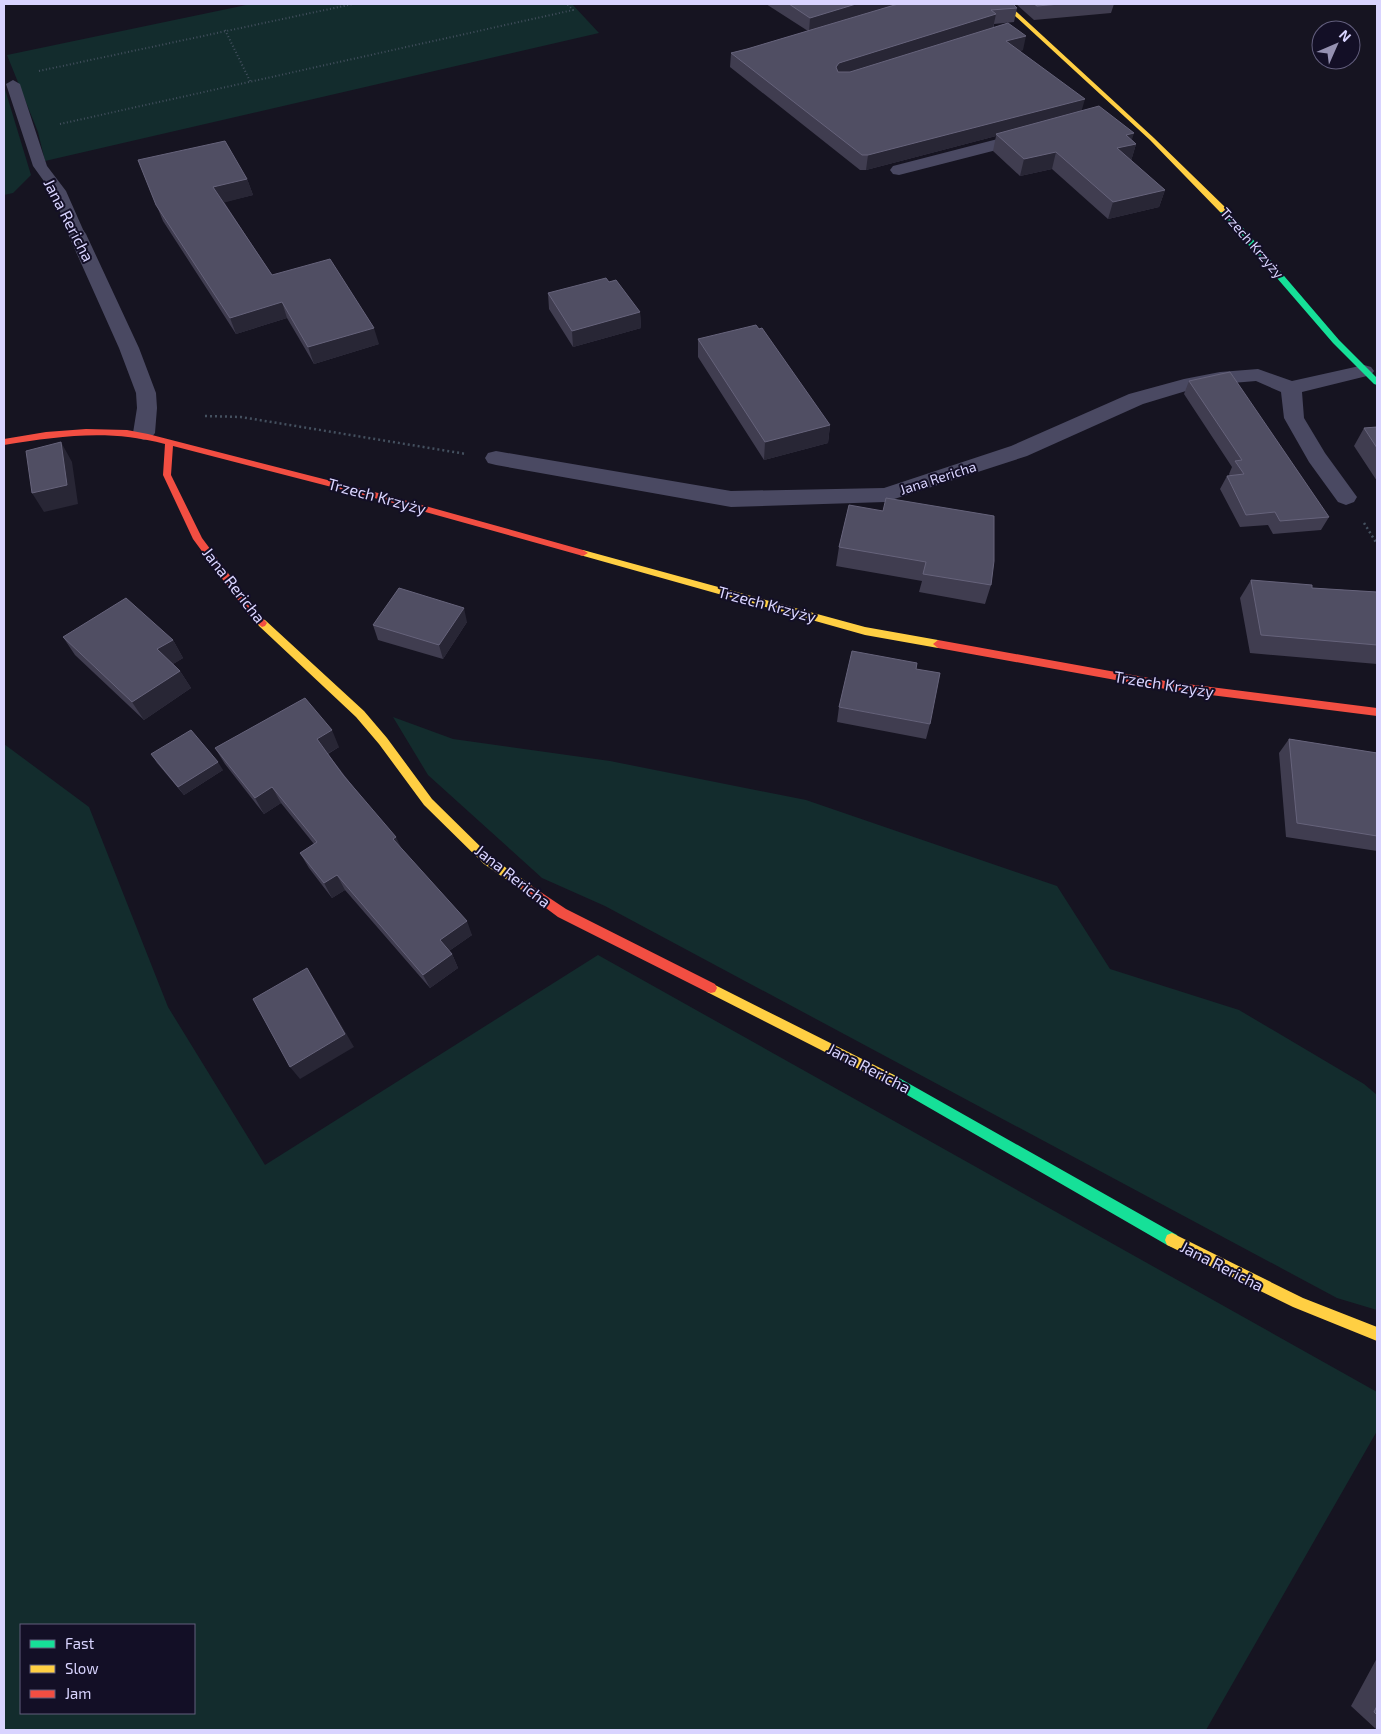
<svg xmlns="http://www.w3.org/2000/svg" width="1381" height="1734" font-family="'Exo 2',sans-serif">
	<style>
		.green { fill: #132c2d; fill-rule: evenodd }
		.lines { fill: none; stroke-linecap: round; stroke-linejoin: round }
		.path-far1 { stroke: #44505f; stroke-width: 2; stroke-dasharray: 1 2.5; stroke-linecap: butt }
		.path { stroke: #44505f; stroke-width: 2.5; stroke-dasharray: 2 3; stroke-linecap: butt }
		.lane { fill: #4a4962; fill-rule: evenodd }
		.street { fill: #4a4962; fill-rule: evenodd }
		.fast { fill: #16e098; fill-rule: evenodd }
		.slow { fill: #ffcf43; fill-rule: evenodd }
		.jam { fill: #f24e42; fill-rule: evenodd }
		.wall { fill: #403d50 }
		.shaded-wall { fill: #282635 }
		.building { fill: #504e63; stroke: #66637b }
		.labels { text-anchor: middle; stroke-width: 4; stroke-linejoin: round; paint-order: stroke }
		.far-street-label { font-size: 14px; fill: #d9d4ff; stroke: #130f26 }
		.street-label { font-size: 16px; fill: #d9d4ff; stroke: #130f26 }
	</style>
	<rect width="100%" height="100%" fill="#161421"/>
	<path class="green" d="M251 4H572L599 33 45 161 38 132 7 55Z
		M4 86 31 175 13 193 4 195Z
		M393 717 453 739 610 761 806 800 1057 886 1110 969 1239 1010 1364 1084 1377 1095V1310L1337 1298 605 906 542 878 428 775Z
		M4 744 89 807 168 1007 265 1165 598 955 1377 1392V1431L1206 1730H4ZM21 1625H194V1713H21Z"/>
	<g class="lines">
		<path class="path-far1" d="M225 30 251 83
			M39 71 353 4
			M60 124 573 10 567 4"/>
		<path class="path" d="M205 416 241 417 466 454
			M1364 523 1377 544"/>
		<path class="lane" d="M13 80 20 84 47 166 66 191 85 234 83 237H71L51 191 33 166 6 84Z"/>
		<path class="street" d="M1029 131 1035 132 1037 136 1035 140 899 175 893 174 890 170 893 166Z
			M77 229 83 230 86 234 139 348 156 393 157 408 155 433 151 438 144 440 137 438 133 433 137 408 136 393 119 348 68 234 71 230Z
			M1364 365 1371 367 1374 371 1371 375 1302 392 1304 418 1325 453 1357 497 1354 502 1346 505 1338 502 1309 462 1284 418 1281 392 1256 381 1220 384 1186 391 1143 404 1027 456 885 502 731 507 496 465 488 463 485 458 488 453 496 451 731 491 884 488 1011 446 1129 394 1184 379 1220 372 1258 369 1292 381Z"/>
		<path class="fast" d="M1220 208H1226L1339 340 1377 378V385L1374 384 1333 343 1220 212Z
			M892 1074 1177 1235 1179 1240 1177 1245 1172 1247 1167 1245 888 1084 886 1080 888 1076Z"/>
		<path class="slow" d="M1002 4H1008L1154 138 1226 208V212H1220L1150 140Z
			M583 550 865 627 938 640 943 644 938 648 865 635 580 555V551Z
			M262 619 265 620 364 711 387 738 432 799 492 858 531 885 533 888 531 891 527 893 523 891 484 864 424 805 379 744 356 717 259 626 257 623 259 620Z
			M711 983 896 1076 898 1080 896 1084 892 1086 888 1084 707 992 705 988 707 984Z
			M1172 1233 1303 1298 1377 1327V1341L1293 1307 1167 1245 1165 1240 1167 1235Z"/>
		<path class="jam" d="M86 429 127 430 148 434 386 495 583 550 588 553 583 556 386 501 173 446 171 475 202 538 257 612 267 623 265 626 262 627 251 618 193 539 163 475 165 444C108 429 61 436 4 445V439L46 432Z
			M938 640 1171 682 1377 708V716L1171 690 938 648 933 644Z
			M527 883 566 909 715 984 717 988 715 992 711 993 707 992 558 917 523 891 521 888 523 885Z"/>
	</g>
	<path class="wall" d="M766 4H1013L1017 8 1014 22 994 24V27L1023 50 1019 51 1081 111 1132 140 1136 144 1131 161 1165 190 1159 207 1108 219 1052 169 1020 176 993 151 996 136 866 170H860L730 67 731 53 747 49 808 31Z
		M1016 4H1114L1111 13 1034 20Z
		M138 160 247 179 253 195 224 202 272 275 379 344 314 364 287 318 236 334 163 221Z
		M609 282 640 312 641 328 573 347 549 309 548 293Z
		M698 339 830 425 828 443 764 460 698 357Z
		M1189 381 1329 517 1321 530 1273 534 1268 525 1240 527 1220 489 1227 476H1230L1229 474 1232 467 1184 394Z
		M1377 427V481L1354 446 1364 428Z
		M849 505 991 585 985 604 919 592 922 581 836 566 839 547Z
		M1251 580 1312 588 1377 592V664L1250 653 1240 598Z
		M467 622 443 659 378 640 373 625Z
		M63 637 173 640 183 658 173 664 180 671 191 688 144 720 75 655Z
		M839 707 930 724 926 739 837 722Z
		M1289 739 1377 753V851L1286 837 1279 753Z
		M339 747 328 754 401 849 472 935 449 951 452 954 458 968 430 988 345 890 332 898 309 868 300 853 314 844 281 803 264 814 225 764 215 748Z
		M151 754 223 770 184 795 157 763Z
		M1377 1658V1730L1351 1706Z"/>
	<path class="shaded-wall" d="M856 4H900L809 32 810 18Z
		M996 14 993 28 837 77 836 67 839 63Z
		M1026 36 1023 50 1003 55 1006 41Z
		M1085 99 1081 113 996 134V136L866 170 868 155Z
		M1134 133 1130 146 1136 144 1131 161 1117 148 1126 135Z
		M1056 152 1052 169 1020 176 1024 159Z
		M247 179 253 195 219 204 213 187Z
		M1165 190 1159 207 1108 219 1113 202Z
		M282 302 287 318 236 334 230 318Z
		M640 312 641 328 573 347 572 331Z
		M374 328 379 344 314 364 308 347Z
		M830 425 828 443 764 460 765 442Z
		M61 442 72 462 78 504 44 512 32 493Z
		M464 608 467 622 443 659 439 645Z
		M173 640 183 658 168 667 157 649Z
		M180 671 191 688 144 720 132 702Z
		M332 730 339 747 325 755 317 739Z
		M218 762 223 770 184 795 178 787Z
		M272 787 281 803 264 814 255 798Z
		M396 837 403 852 393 839Z
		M337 875 345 890 332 898 324 883Z
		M467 921 472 935 446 953 440 940Z
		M452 954 458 968 430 988 423 975Z
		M307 968 316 982 354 1047 300 1079 290 1067Z"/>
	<path class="building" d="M789 4H856L810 18Z
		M898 4H1013L1017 8 991 10 996 14 839 63 836 67 838 72H850L1008 23 1026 36 1006 41 1085 99 868 155H862L731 53 747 49Z
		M1034 4H1060L1037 6Z
		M1099 106 1134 133 1126 135 1136 144 1117 148 1165 190 1113 202 1056 152 1024 159 996 134Z
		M225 141 247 179 213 187 272 275 330 259 374 328 308 347 282 302 230 318 156 205 138 160Z
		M606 278 609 282 616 280 640 312 572 331 548 293Z
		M756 325 759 329 762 328 830 425 765 442 698 339Z
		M1230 372 1329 517 1280 521 1275 512 1246 515 1227 476 1244 474 1235 461 1242 460 1189 381Z
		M1377 427V448L1364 428Z
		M61 442 67 485 32 493 26 451Z
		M886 498 994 516V561L991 585 923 574 926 562 839 547 849 505 883 511Z
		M1251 580 1312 585V588L1377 592V645L1261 635Z
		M399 588 464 608 439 645 373 625Z
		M126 598 173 640 157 649 180 671 132 702 63 637Z
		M852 651 917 663 916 669 940 673 930 724 839 707Z
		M305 698 332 730 317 739 343 775 396 837 393 839 467 921 440 940 452 954 423 975 337 875 324 883 300 853 317 842 272 787 255 798 215 748Z
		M191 730 218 762 178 787 151 754Z
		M1289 739 1377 753V836L1297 823Z
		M307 968 345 1034 290 1067 253 999Z
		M1377 1706V1715L1374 1712Z"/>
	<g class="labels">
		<g class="far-street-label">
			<text transform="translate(1252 243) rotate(49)" y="5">Trzech Krzyży</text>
			<text transform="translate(938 478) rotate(-18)" y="5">Jana Rericha</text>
		</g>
		<g class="street-label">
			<text transform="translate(69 220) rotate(63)" y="6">Jana Rericha</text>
			<text transform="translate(377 496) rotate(15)" y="6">Trzech Krzyży</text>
			<text transform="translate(234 585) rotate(52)" y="6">Jana Rericha</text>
			<text transform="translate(767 604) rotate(15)" y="6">Trzech Krzyży</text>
			<text transform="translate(1164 684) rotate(9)" y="6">Trzech Krzyży</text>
			<text transform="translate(513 876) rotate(38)" y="6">Jana Rericha</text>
			<text transform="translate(869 1068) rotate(27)" y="6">Jana Rericha</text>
			<text transform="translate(1222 1266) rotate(27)" y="6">Jana Rericha</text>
		</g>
	</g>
	<rect width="1381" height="1734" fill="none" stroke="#d9d4ff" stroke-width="10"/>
	<rect x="20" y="1624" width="175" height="90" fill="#130f26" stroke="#625e7d"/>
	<rect x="30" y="1640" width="25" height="8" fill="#16e098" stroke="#625e7d"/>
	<text x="65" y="1649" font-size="15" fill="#d9d4ff">Fast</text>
	<rect x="30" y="1665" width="25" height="8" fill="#ffcf43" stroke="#625e7d"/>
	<text x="65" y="1674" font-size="15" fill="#d9d4ff">Slow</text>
	<rect x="30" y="1690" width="25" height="8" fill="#f24e42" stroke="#625e7d"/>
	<text x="65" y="1699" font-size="15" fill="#d9d4ff">Jam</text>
	<g transform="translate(1336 45) rotate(45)"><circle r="24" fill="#130f26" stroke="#625e7d"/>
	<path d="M0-4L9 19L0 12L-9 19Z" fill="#9591b1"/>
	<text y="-8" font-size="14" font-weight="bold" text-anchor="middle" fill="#d9d4ff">N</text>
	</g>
</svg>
